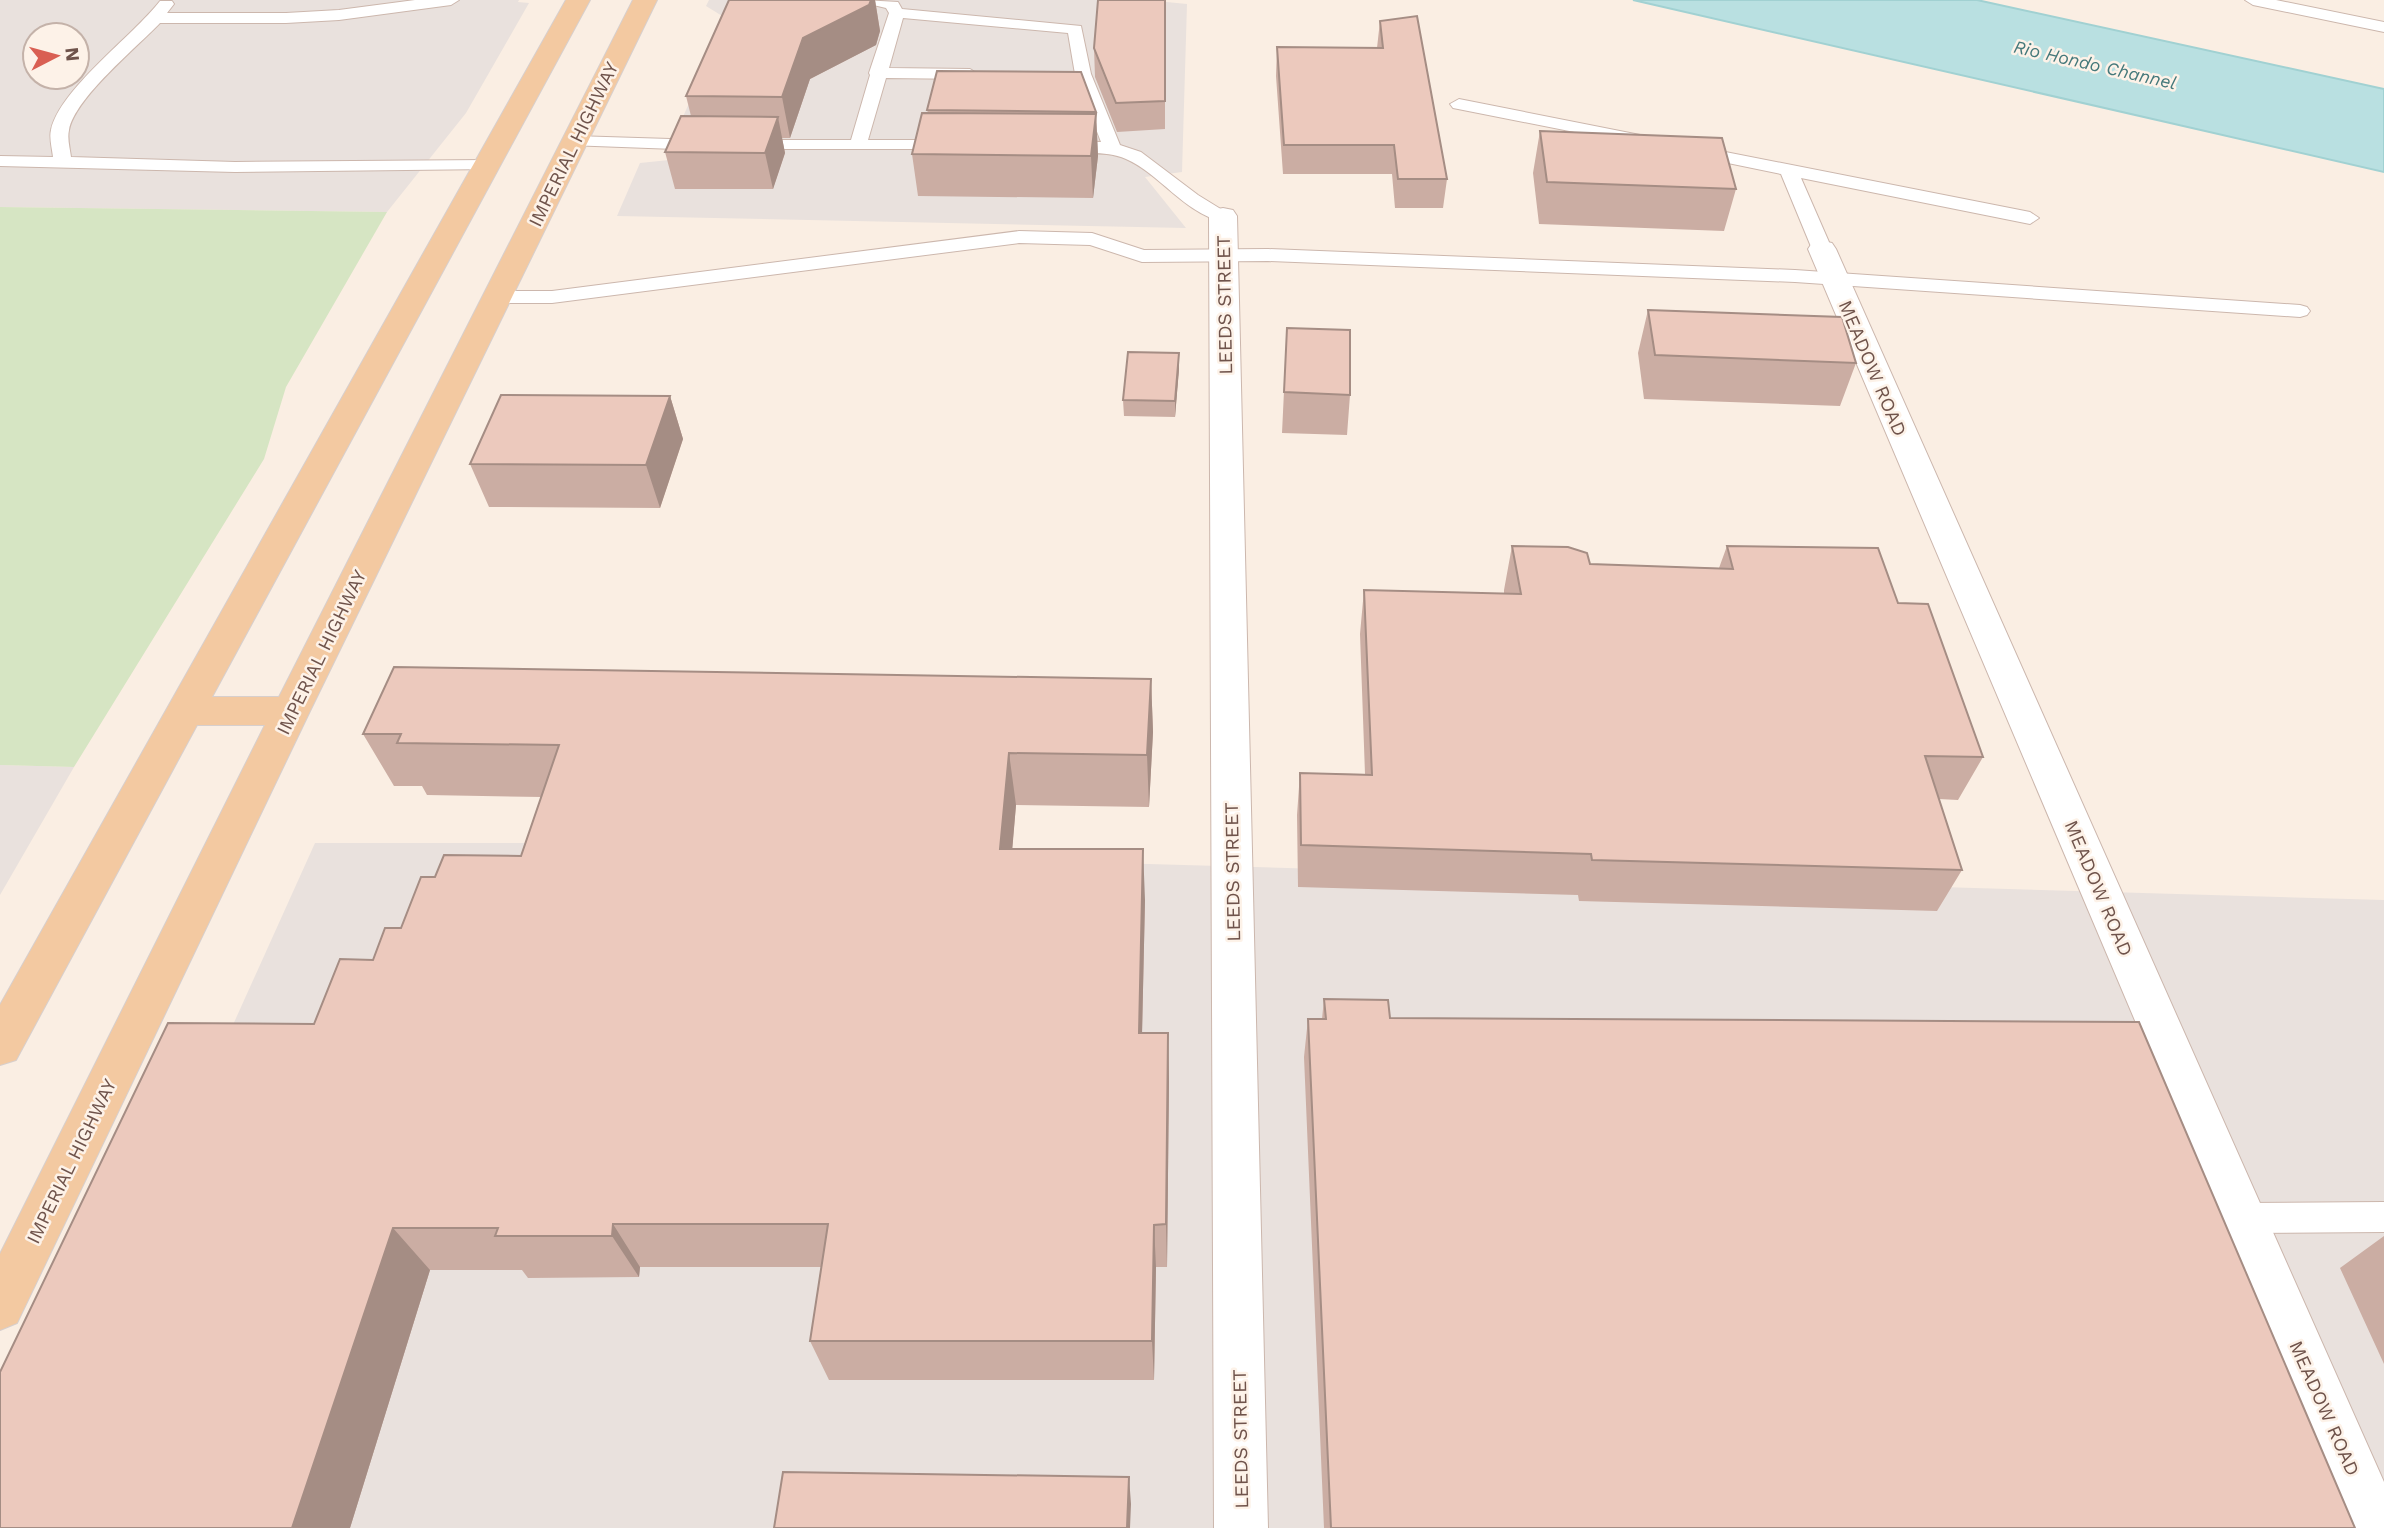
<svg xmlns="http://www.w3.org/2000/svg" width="2384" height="1528" font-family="'Work Sans',sans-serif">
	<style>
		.industrial { fill: #e9e1dd; fill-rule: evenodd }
		.green { fill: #d6e5c3 }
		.water { fill: #b9e0e1; stroke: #a1d1d2; stroke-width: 2 }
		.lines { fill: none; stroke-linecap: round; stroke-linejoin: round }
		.service-casing { stroke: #ccb7ad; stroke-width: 2 }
		.minor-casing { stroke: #ccb7ad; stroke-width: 2 }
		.primary-casing { stroke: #d7cfcd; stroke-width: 2 }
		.service { fill: #fff; fill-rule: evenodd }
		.minor { fill: #fff; fill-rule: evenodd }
		.primary { fill: #f3c9a1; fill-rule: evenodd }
		.wall { fill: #cbada3 }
		.shaded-wall { fill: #a58d84 }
		.building { fill: #ecc9bd; stroke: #a58d84; stroke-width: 2 }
		.labels { text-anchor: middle; stroke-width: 5; stroke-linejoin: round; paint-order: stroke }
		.far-water-label { font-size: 18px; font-style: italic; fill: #44787a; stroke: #fdf2e8 }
		.street-label { font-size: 19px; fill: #6f534b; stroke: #fdf2e8 }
	</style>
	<rect width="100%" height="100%" fill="#faeee3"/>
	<path class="industrial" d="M0 0H519L518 2 529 3 466 113 387 212 0 207ZM35 35H77V77H35Z
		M709 0H1146L1187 4 1182 172 1145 177 1186 228 617 216 640 163 669 160 677 130 727 19 706 6Z
		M0 765 74 767 0 895Z
		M315 843H569L1011 860 2384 900V1528H6Z"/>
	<path class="green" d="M0 207 387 212 286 387 264 459 74 767 0 765Z"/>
	<path class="water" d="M1633 0H1977L2384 89V172Z"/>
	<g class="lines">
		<g class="service-casing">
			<path id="service" d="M415 0H459L451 5 339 20 286 23H160C136 48 75 98 69 130 67 139 70 149 71 157L235 162 487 160 496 165 493 169 235 172 0 166V156L53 157C52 148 49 138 51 130 60 89 133 36 160 1H172L174 4 167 13H286L339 10Z
				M863 0 898 2 902 9 1081 26 1091 74 1120 145 1141 152 1198 195 1232 216 1223 222C1183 212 1160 174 1126 159 1104 149 1079 156 1056 150L1053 146 1062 141 1101 142 1075 74 1068 33 903 18 889 68 970 69 978 74 970 79 886 78 868 140H950L959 145 956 149H741L738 145 741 141 747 140H851L870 75 869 73 889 13 886 8 865 3Z
				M2245 0H2276L2384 22V32L2253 5Z
				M1459 99 1640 135 1649 140 1640 145 1453 108 1450 104Z
				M574 136 702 140 711 145 702 150 568 145 565 141Z
				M1695 146 2030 212 2039 218 2030 224 1801 178 1832 249 1822 255 1812 249 1781 174 1689 155 1686 151Z
				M1019 231 1092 233 1144 250 1268 249 1795 270 2300 305 2307 307 2310 311 2307 315 2300 317 1795 282 1268 261 1142 262 1090 245 1019 243 552 303H497L490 301 487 297 490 293 497 291H552Z
				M2384 1202V1232L2242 1233 2231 1229 2226 1218 2231 1207 2242 1203Z"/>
		</g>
		<g class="minor-casing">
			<path id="minor" d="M1223 208 1233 210 1237 216 1268 1528H1214L1209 216 1213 210Z
				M1822 241 1832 243 1836 249 2384 1482V1528H2350L1808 249 1812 243Z"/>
		</g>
		<g class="primary-casing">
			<path id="primary" d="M566 0H590L212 697H279L633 0H657L310 711 17 1323 0 1330V1254L265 725H197L16 1060 0 1065V1005Z"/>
		</g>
		<use href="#service" class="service"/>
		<use href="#minor" class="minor"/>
		<use href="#primary" class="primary"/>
	</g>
	<path class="wall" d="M729 0H875L880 31 876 45 810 79 790 138H782L785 153 773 189H675L665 152 691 116 686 96Z
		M1165 0V129L1117 132 1095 77 1094 48Z
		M1380 21 1447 179 1443 208H1395L1392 174H1283L1276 76 1277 47 1377 48Z
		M927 110 1096 112 1098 156 1093 198 918 196 912 154 928 113Z
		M1540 131 1736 189 1724 231 1539 224 1533 173Z
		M1648 310 1856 363 1840 406 1644 399 1638 353Z
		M1287 328 1350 395 1347 435 1282 433Z
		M1179 369 1175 417 1124 416 1123 400Z
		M670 396 683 439 660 508 489 507 470 464Z
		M1512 546 1590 564 1719 568 1727 546 1898 603 1983 757 1958 800 1939 799 1962 870 1937 911 1579 901 1578 895 1298 887 1297 815 1300 773 1365 774 1360 634 1364 590 1504 594V590Z
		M1151 679 1153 732 1149 807 1016 805 1012 849 1145 900 1142 1033H1168L1169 1080 1167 1267H1156L1154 1380H829L810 1341 821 1267H640L639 1277 528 1278 522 1270H430L350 1528 314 1024 401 928 435 877 521 856 542 797 427 795 422 786H394L363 734Z
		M1324 999 1390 1018 2355 1528H1324L1304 1057 1308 1019H1322Z
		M2384 1236V1364L2340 1268Z"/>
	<path class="shaded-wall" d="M871 0H875L880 31 876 45 810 79 790 138 782 97 803 38Z
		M1096 114 1098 156 1093 198 1091 156Z
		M778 117 785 153 773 189 765 153Z
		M1179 353V369L1175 417V401Z
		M670 396 683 439 660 508 646 465Z
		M1151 679 1153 732 1149 807 1147 755Z
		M1009 753 1016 805 1008 900 1000 849Z
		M1143 849 1145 900 1141 1080 1139 1033Z
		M1168 1033 1169 1080 1167 1267 1166 1224Z
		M613 1224 640 1267 639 1277 612 1236Z
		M1154 1225 1156 1267 1154 1380 1152 1341Z
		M393 1228 430 1270 350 1528H292Z
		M1129 1477 1131 1504 1130 1528H1127Z"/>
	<path class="building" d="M729 0H871L869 5 803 38 782 97 686 96Z
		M1098 0H1165V101L1116 103 1094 48Z
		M1417 16 1447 179H1398L1394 145H1284L1277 47 1383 48 1380 21Z
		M937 71 1081 72 1096 112 927 110Z
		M922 113 1096 114 1091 156 912 154Z
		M681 116 778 117 765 153 665 152Z
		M1540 131 1722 138 1736 189 1547 182Z
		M1648 310 1842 317 1856 363 1655 355Z
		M1287 328 1350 330V395L1284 392Z
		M1128 352 1179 353 1175 401 1123 400Z
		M501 395 670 396 646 465 470 464Z
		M1512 546 1568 547 1587 553 1590 564 1733 569 1727 546 1878 548 1898 603 1928 604 1983 757 1925 756 1962 870 1592 860 1591 854 1301 845 1300 773 1372 775 1364 590 1521 594Z
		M394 667 1151 679 1147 755 1009 753 1000 849H1143L1139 1033H1168L1166 1224 1154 1225 1152 1341H810L828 1224H613L612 1236H495L498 1228H393L292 1528H0V1372L168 1023 314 1024 340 959 373 960 385 928H401L421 877H435L444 855 521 856 559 745 397 743 401 734H363Z
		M1324 999 1388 1000 1390 1018 2139 1022 2355 1528H1331L1308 1019H1326Z
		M783 1472 1129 1477 1127 1528H774Z"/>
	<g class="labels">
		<g class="far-water-label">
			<text transform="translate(2095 65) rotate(13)" y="6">Rio Hondo Channel</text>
		</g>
		<g class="street-label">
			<text transform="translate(573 144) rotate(-64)" y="7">IMPERIAL HIGHWAY</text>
			<text transform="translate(1224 305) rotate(-91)" y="7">LEEDS STREET</text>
			<text transform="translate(1873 368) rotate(67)" y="7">MEADOW ROAD</text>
			<text transform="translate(321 652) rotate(-64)" y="7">IMPERIAL HIGHWAY</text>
			<text transform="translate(1232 872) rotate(-91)" y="7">LEEDS STREET</text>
			<text transform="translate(2099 888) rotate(67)" y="7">MEADOW ROAD</text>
			<text transform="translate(71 1161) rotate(-64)" y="7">IMPERIAL HIGHWAY</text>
			<text transform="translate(2325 1408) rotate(66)" y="7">MEADOW ROAD</text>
			<text transform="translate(1240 1439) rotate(-91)" y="7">LEEDS STREET</text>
		</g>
	</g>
	<g transform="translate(56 56) rotate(84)"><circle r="33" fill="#fdf2e8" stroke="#c4b2a9" stroke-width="2"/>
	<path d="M0-5L12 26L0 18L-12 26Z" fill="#d95f53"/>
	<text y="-10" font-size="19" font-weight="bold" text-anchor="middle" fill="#6f534b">N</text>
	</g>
</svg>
